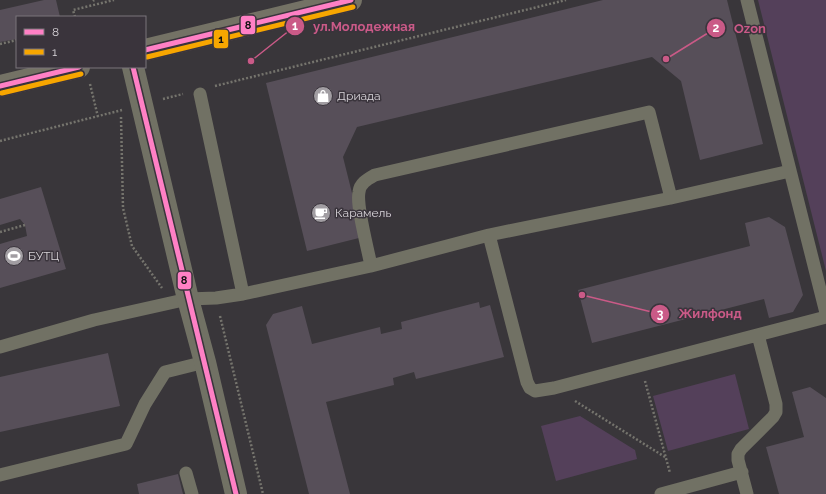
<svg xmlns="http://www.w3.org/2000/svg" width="826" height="494" font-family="Raleway,sans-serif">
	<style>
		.green { fill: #54405a }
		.building { fill: #574f59 }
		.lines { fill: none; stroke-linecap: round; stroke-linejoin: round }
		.path { stroke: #75746d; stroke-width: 2.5; stroke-dasharray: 2 2; stroke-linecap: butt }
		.lane { stroke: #717164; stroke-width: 13 }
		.street { stroke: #717164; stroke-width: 22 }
		.secondary { stroke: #747265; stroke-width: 22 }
		.bus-1-casing { stroke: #3a343c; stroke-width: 8 }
		.bus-2-casing { stroke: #3a343c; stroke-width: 8 }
		.bus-1 { stroke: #ff80c5; stroke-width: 5 }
		.bus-2 { stroke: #f7a600; stroke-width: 5 }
		.labels { text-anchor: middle; stroke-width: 3; stroke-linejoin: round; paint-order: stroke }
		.poi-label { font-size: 12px; fill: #d9d5da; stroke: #3a343c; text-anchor: start }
		.leader { fill: none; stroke: #ca5a87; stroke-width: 1.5 }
		.callout-dot { fill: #ca5a87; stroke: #3a343c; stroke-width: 1.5 }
		.mark-label { font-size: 12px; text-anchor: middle; font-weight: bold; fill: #fff }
		.callout-label { font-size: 13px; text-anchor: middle; font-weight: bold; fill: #ca5a87; stroke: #3a343c; stroke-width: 3; stroke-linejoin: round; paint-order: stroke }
		.line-badge { stroke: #3a343c; stroke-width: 1.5 }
		.pale-badge-label { font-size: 11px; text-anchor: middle; font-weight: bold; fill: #111 }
	</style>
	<rect width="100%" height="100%" fill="#39363a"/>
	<path class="green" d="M758 0H826V271Z
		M735 374 749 429 668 451 653 396Z
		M580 416 635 450 637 459 556 481 541 426Z"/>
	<path class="building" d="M44 0H56L60 17H17V39L0 42V10Z
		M603 0H727L763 144 700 160 681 81 652 57 357 127 343 157 363 237 307 251 266 83Z
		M41 187 66 269 0 288V244L27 236 25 225 20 219 0 225V199Z
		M769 217 785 227 803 295 793 312 769 318 764 299 592 343 578 290 750 246 745 223Z
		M479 302 480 308 490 305 504 357 416 379 414 372 393 378 394 385 326 402 350 494H309L266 325 273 314 302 306 312 344 380 327 381 334 402 329 401 322Z
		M108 353 120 406 0 432V377Z
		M810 387 826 398V494H779L766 447 804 437 792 392Z
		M178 474 183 494H139L137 484Z"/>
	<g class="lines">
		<path class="path" d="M93 1 94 0
			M75 17 73 10 114 0
			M0 44 17 40
			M90 84 98 117
			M215 86 566 0
			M163 99 183 94
			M121 117 123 208 132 246 162 288
			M0 141 122 110
			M0 232 25 225
			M220 316 263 494
			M645 381 670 473
			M575 401 665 457"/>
		<path class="lane" d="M747 0 826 313
			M200 94 243 294
			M489 235 527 382 530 388 535 391 554 388 826 317
			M371 266 489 235 671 198 790 171
			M0 347 94 320 188 299 216 298 243 294 371 266C368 249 356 206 359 192 360 183 368 179 375 175L649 112 671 198
			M186 473 192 494
			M0 475 126 444 145 404 165 372 205 362
			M661 494 742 472
			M747 494 738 460V454L741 449 773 417 776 412V404L758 335"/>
		<path class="street" d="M133 67 188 299 205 362 236 494"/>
		<path class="secondary" d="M145 50 351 0
			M0 86 79 67"/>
		<g class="bus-1-casing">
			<path id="bus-1" d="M145 50 351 0
				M133 67 236 494
				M0 86 79 67"/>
		</g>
		<g class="bus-2-casing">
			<path id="bus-2" d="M147 57 353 7
				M2 93 81 74"/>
		</g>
		<use href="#bus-1" class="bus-1"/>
		<use href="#bus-2" class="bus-2"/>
	</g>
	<defs>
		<g id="shop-disc" transform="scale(1)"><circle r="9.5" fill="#a19da2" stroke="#3a343c"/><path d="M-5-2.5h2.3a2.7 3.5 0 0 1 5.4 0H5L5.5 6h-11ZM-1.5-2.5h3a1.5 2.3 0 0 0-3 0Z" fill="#fff"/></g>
		<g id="cafe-disc" transform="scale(1)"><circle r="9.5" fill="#a19da2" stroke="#3a343c"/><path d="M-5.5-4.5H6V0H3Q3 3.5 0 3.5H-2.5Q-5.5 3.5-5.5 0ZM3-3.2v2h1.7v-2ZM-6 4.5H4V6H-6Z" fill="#fff"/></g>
		<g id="stadium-disc" transform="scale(1)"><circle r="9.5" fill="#a19da2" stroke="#3a343c"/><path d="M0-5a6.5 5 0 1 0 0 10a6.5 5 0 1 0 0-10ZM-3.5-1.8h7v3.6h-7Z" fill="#fff"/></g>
	</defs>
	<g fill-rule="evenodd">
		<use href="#shop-disc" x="323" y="96"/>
		<use href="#cafe-disc" x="321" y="213"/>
		<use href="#stadium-disc" x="14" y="256"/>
	</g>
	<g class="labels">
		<g class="poi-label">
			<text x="337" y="100">Дриада</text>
			<text x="335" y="217">Карамель</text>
			<text x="28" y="260">БУТЦ</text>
		</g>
	</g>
	<path class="leader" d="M251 61L295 26M666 59L716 28M582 295L660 314"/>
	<g class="callout-dot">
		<circle cx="251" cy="61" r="4"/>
		<circle cx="666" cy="59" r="4"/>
		<circle cx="582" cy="295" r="4"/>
		<circle cx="295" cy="26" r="10"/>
		<circle cx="716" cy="28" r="10"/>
		<circle cx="660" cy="314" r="10"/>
	</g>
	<g class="mark-label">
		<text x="295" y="30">1</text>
		<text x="716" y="32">2</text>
		<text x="660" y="318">3</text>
	</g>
	<g class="callout-label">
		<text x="364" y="31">ул.Молодежная</text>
		<text x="750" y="33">Ozon</text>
		<text x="710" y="318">Жилфонд</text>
	</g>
	<g class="line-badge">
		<rect x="240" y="15" width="16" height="20" rx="4" fill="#ff80c5"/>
		<rect x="213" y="29" width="16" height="20" rx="4" fill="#f7a600"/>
		<rect x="177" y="271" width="15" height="19" rx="4" fill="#ff80c5"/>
	</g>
	<g class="pale-badge-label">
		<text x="248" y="29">8</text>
		<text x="221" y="43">1</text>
		<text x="184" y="284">8</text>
	</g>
	<rect x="16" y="16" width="130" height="52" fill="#3a343c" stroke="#7a747b"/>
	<rect x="24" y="29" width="20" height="6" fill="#ff80c5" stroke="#7a747b"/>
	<text x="52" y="36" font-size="12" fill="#d9d5da">8</text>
	<rect x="24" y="49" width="20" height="6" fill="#f7a600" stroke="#7a747b"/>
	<text x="52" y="56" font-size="12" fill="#d9d5da">1</text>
</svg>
